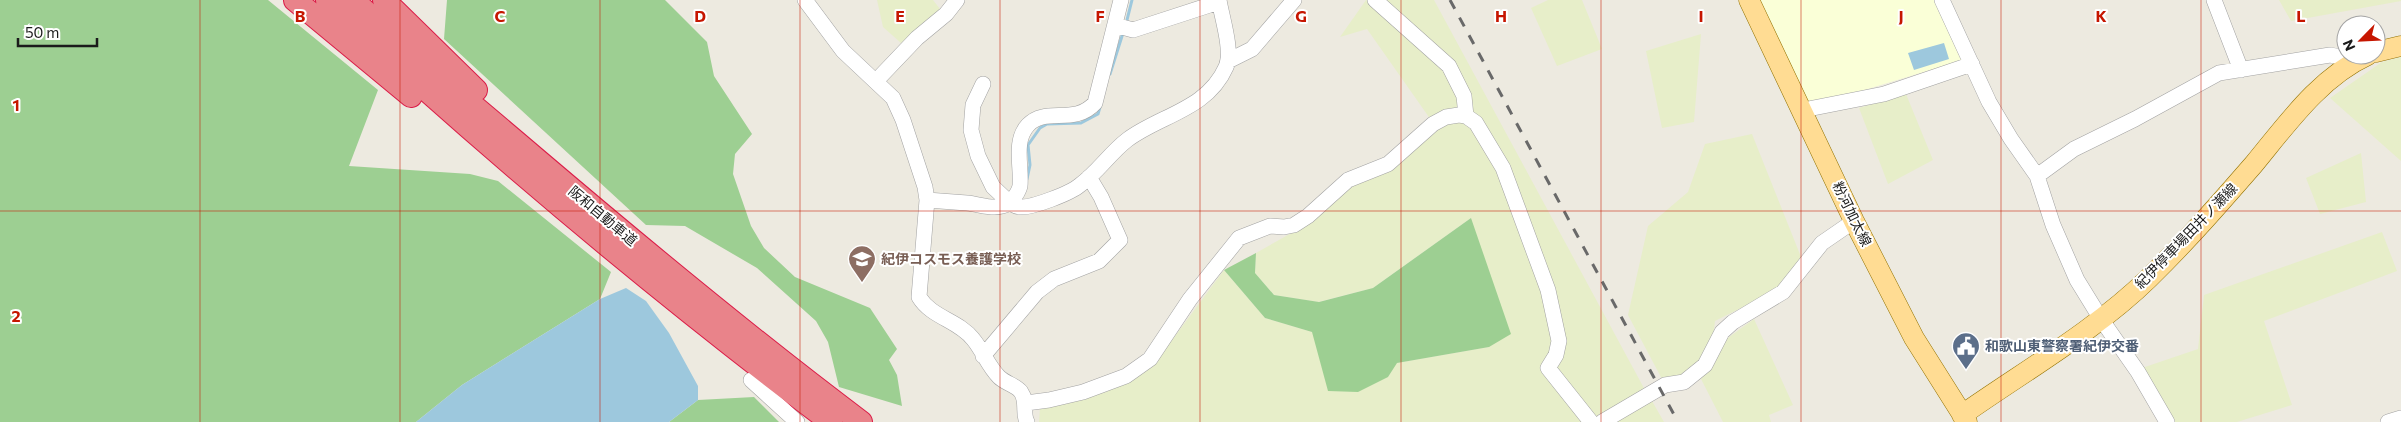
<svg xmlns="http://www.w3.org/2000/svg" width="2401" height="422" font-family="Commissioner,'Noto Sans JP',sans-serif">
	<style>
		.education { fill: #faffd7 }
		.farmland { fill: #e7eec9 }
		.forest { fill: #9dcf92 }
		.water { fill: #9dc8dd }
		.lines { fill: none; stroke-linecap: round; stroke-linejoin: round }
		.stream { stroke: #9dc8dd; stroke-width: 3 }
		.minor-casing { stroke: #a2a2a2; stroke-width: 16 }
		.major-casing { stroke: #927200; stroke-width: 21 }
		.highway-casing { stroke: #db1c48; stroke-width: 24 }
		.minor { stroke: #fff; stroke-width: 15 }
		.major { stroke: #ffdc93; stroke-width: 20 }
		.highway { stroke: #e9838a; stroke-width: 22 }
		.rail { stroke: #696969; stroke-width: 3; stroke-dasharray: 10 10; stroke-linecap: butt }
		.grid { fill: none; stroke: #c61600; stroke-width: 1; stroke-opacity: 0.55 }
		.labels { text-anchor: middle; stroke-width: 4; stroke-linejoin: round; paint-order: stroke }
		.street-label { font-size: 14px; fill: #1b1b1b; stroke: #fff }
		.education-label { font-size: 14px; font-weight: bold; fill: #785e54; stroke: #fff; text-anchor: start }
		.service-label { font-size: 14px; font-weight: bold; fill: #4e5e75; stroke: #fff; text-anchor: start }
		.grid-label { font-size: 16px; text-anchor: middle; font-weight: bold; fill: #c61600; stroke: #fff; stroke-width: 4; stroke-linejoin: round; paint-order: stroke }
	</style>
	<rect width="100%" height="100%" fill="#edeae0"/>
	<path class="education" d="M1755 0H1935L1963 60 1812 106 1803 100Z"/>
	<path class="farmland" d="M877 0H933L940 9 901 43 883 27Z
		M1366 0H1434L1645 390 1587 422H1039L1040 408 1106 392 1152 367 1224 270 1265 318 1312 332 1388 377 1396 363 1489 347 1471 218 1373 288 1318 302 1274 295 1255 273 1256 253 1311 222 1346 188 1392 169 1438 130 1367 29 1340 37Z
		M1548 0H1582L1602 49 1557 66 1531 8Z
		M2279 0H2401V1L2291 21Z
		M1701 34 1694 122 1662 128 1646 51Z
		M2401 57V161L2330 98 2382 62Z
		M1906 94 1933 160 1888 184 1859 108Z
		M1752 134 1803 262 1779 289 1715 321 1713 338 1698 364 1683 376 1663 381 1628 315 1648 226 1688 192 1705 144Z
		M2361 153 2366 202 2320 214 2306 178Z
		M2382 232 2397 271 2264 321 2292 405 2237 422H2174L2142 368 2198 349 2204 295Z
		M1754 319 1793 405 1769 415 1771 422H1723L1701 379 1725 340Z
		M1652 401 1664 422H1613Z"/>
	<path class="forest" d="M0 0H268L378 90 349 166 470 174 498 181 611 272 600 299 462 385 416 422H0Z
		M447 0H665L707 42 714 76 752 134 735 154 733 174 751 226 764 248 795 277 870 308 897 349 889 360 897 375 902 406 839 387 828 342 816 321 757 268 685 226 646 225 444 39Z
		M1471 218 1511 334 1489 347 1397 363 1388 377 1358 392 1328 391 1312 332 1265 318 1224 270 1256 253 1255 273 1274 295 1319 302 1373 288Z
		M754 397 779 422H669L698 400Z"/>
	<path class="water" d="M1944 43 1949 59 1914 70 1908 53Z
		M626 288 646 301 669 333 698 386V400L669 422H416L462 385 600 299Z"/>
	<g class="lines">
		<path class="stream" d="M1126 24 1132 0
			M1110 74 1123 33
			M1027 179 1030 165 1028 145 1040 128 1047 124 1081 123 1098 114 1100 107"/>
		<g class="minor-casing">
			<path id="minor" d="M805 0 843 51 893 98 903 120 925 187 927 200 919 297C932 318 958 320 973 339 983 351 988 366 999 377 1005 383 1017 386 1021 392 1028 402 1022 413 1027 422
				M1375 0 1449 66 1464 96 1466 116
				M1942 0 1989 102 2011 139 2037 176 2053 225 2077 280 2101 319 2138 372 2167 422
				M2214 0 2241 70
				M1115 25 1133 30 1219 2
				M1228 61 1252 49 1294 0
				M876 81 917 38 946 14 957 0
				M983 84 973 105 971 130 978 156 993 187 1010 203C1014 198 1019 192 1020 186 1022 167 1013 141 1028 125 1046 106 1074 126 1095 103L1121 0
				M1803 110 1884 94 1972 64
				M2037 176 2074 149 2135 119 2219 73 2330 55 2341 57 2350 63
				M927 200C941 201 954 202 967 203 984 205 995 211 1010 203 1014 205 1016 207 1020 207 1032 208 1071 193 1080 185 1098 172 1110 153 1127 140 1160 115 1207 110 1226 67 1233 51 1222 18 1219 0
				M983 356 1037 292 1054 279 1099 261 1120 240 1101 197 1089 177
				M751 380 797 422
				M1026 403 1049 400 1083 392 1126 376 1150 359 1190 299 1239 238 1270 226 1284 227 1294 225 1308 216 1348 180 1388 164 1433 124 1446 117 1459 115 1466 116 1476 123 1503 168 1548 290 1559 341 1556 355 1548 368 1591 422
				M1602 422 1665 385 1684 382 1705 365 1722 332 1733 322 1783 292 1822 243 1854 221
				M2388 422 2401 418"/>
		</g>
		<g class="major-casing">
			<path id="major" d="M1749 0 1854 221 1914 338 1967 422
				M2376 52 2401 46
				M1962 415C2023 372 2096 330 2149 278 2186 242 2220 203 2254 164 2287 124 2320 77 2368 55"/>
		</g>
		<g class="highway-casing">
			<path id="highway" d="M295 0 411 96
				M327 0C488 149 656 290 831 422
				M353 0C412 55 474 106 535 158 642 249 749 338 861 422
				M384 0 476 90"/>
		</g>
		<use href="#minor" class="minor"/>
		<use href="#major" class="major"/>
		<use href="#highway" class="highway"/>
		<path class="rail" d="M1450 0 1678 422"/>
	</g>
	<path class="grid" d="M200 0V422M400 0V422M600 0V422M800 0V422M1000 0V422M1200 0V422M1401 0V422M1601 0V422M1801 0V422M2001 0V422M2201 0V422M0 211H2401"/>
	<defs>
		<g id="school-pin" transform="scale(1.4375)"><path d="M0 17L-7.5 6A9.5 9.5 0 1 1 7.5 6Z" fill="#8d6e63" stroke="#fff"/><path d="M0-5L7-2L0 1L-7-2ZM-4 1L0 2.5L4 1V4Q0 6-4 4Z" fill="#fff"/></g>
		<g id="civic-pin" transform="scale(1.4375)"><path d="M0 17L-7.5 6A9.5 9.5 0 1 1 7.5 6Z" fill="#5c6f8a" stroke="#fff"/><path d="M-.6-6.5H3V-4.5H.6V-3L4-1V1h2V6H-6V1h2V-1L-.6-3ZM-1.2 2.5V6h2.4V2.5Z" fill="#fff"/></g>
	</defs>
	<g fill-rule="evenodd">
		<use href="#school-pin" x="862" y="259"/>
		<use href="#civic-pin" x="1966" y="346"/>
	</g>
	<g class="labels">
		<g class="street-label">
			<text transform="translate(1852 214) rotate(64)" y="5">粉河加太線</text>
			<text transform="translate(603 216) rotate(40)" y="5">阪和自動車道</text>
			<text transform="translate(2186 236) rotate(-46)" y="5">紀伊停車場田井ノ瀬線</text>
		</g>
		<g class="education-label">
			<text x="881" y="264">紀伊コスモス養護学校</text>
		</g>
		<g class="service-label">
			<text x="1985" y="351">和歌山東警察署紀伊交番</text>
		</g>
	</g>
	<g class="grid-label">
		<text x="300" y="22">B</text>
		<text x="500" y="22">C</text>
		<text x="700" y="22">D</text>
		<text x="900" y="22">E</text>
		<text x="1100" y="22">F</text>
		<text x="1301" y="22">G</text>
		<text x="1501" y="22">H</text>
		<text x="1701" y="22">I</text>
		<text x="1901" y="22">J</text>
		<text x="2101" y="22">K</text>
		<text x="2301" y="22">L</text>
		<text x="16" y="111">1</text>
		<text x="16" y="322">2</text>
	</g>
	<g transform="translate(2361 40) rotate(246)"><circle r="24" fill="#ffffff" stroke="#a4a4a4"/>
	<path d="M0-4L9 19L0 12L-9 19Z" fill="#c61600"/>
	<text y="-8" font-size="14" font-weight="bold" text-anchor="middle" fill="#1b1b1b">N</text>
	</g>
	<path d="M18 38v8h79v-8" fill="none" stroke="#1b1b1b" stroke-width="2.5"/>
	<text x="25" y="38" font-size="15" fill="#1b1b1b" stroke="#ffffff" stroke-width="4" paint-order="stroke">50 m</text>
</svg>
